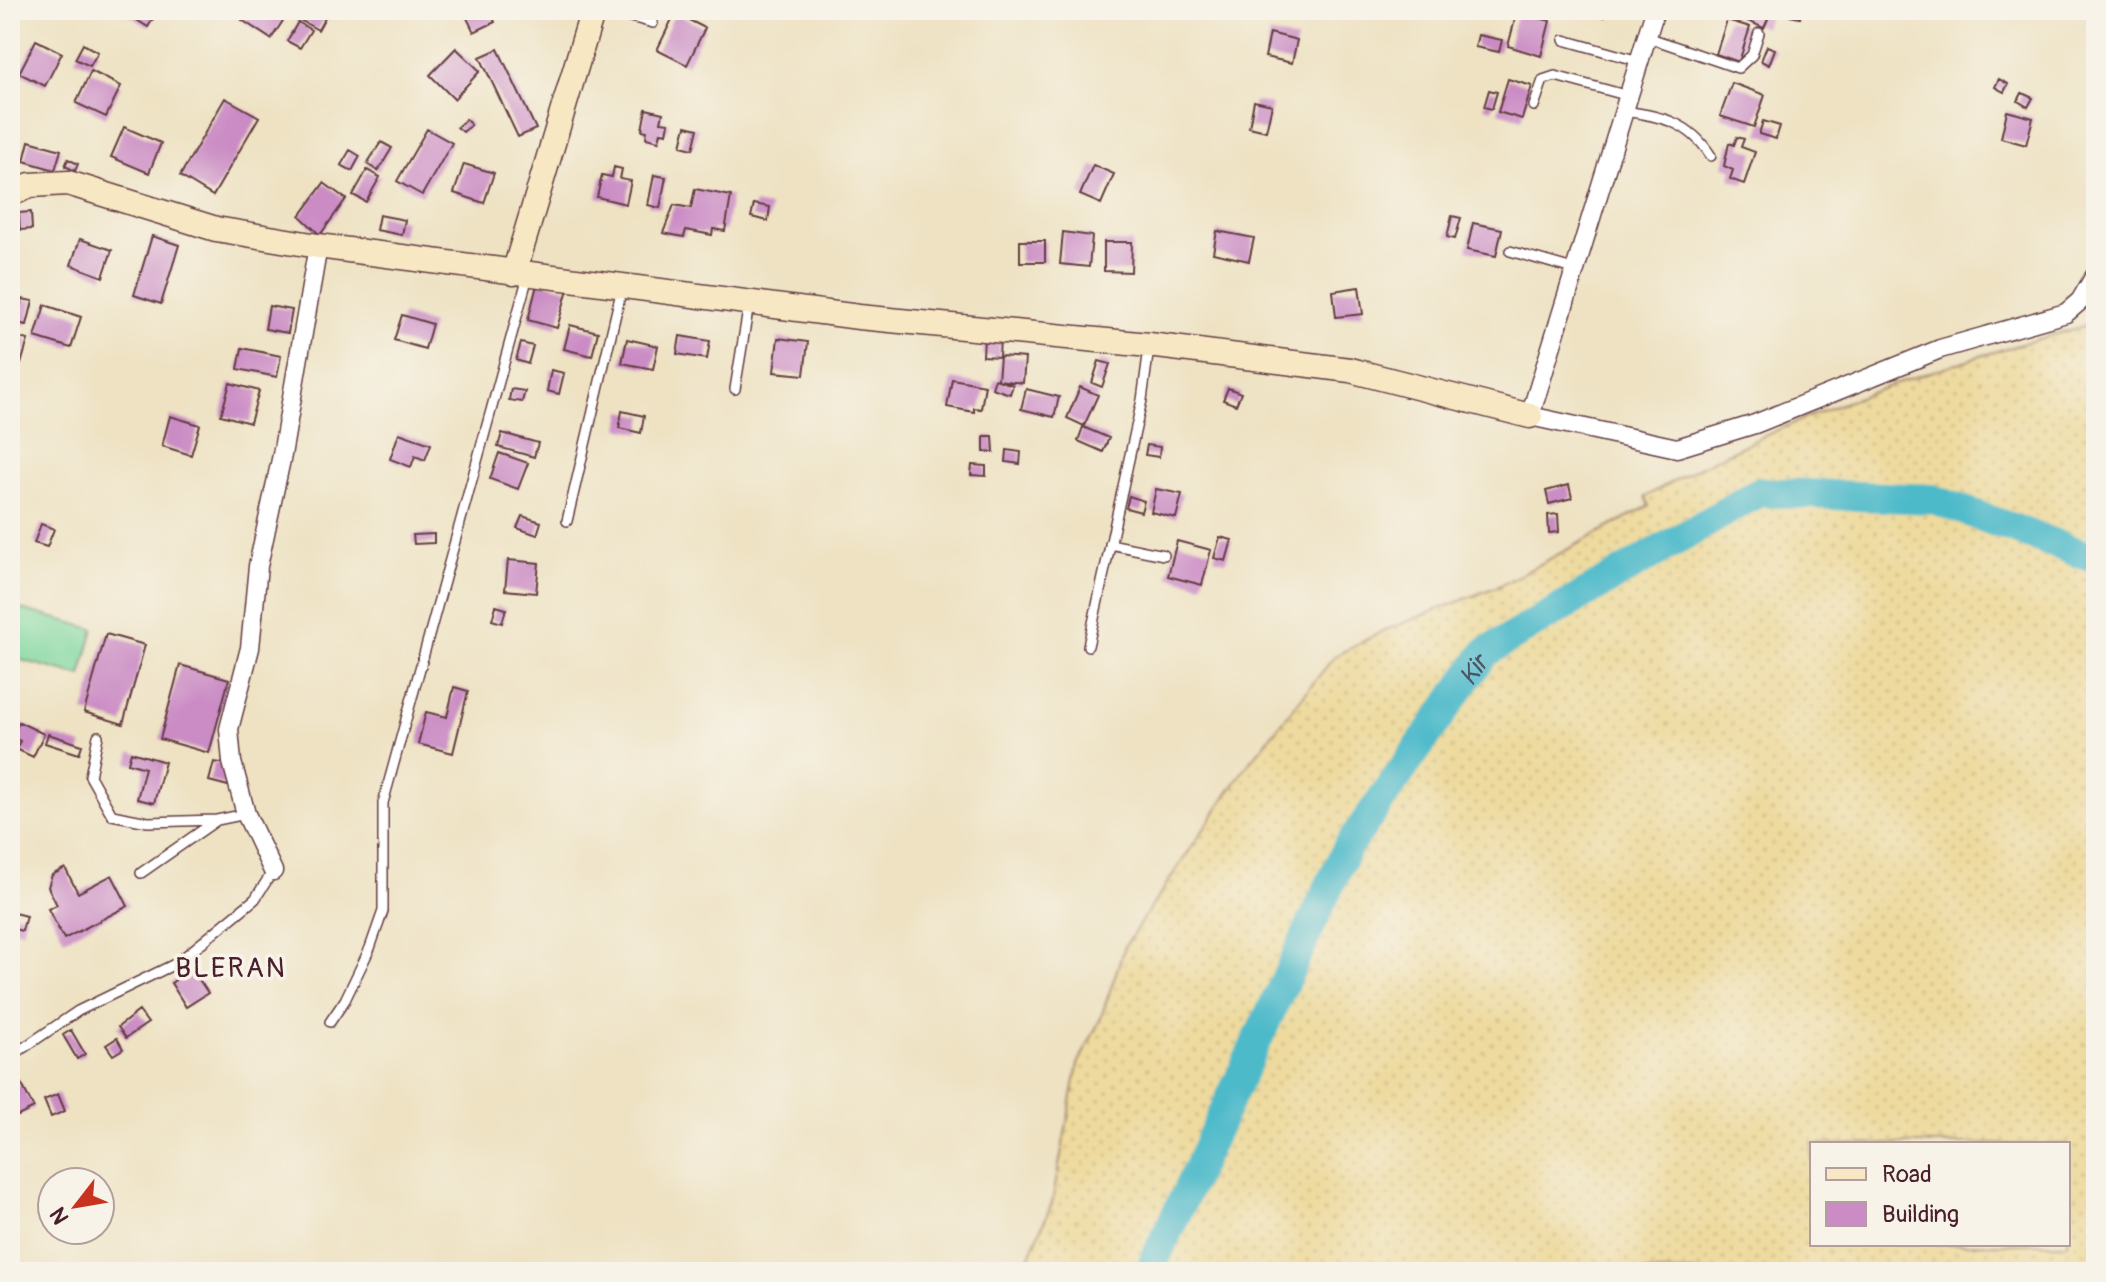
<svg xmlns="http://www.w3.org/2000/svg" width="2106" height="1282" font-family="Pangolin,sans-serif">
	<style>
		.green { fill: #7dd79d; stroke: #647b64; stroke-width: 2 }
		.sand { fill: url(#sand-dots); stroke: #9c7c64; stroke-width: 2; fill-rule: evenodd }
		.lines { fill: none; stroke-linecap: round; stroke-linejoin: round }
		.river { stroke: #4ebaca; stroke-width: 30 }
		.building { fill: #cb8cc5 }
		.lane-casing { stroke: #633c42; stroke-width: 12 }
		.street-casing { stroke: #633c42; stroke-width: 21 }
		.secondary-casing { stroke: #633c42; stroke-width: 27 }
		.lane { stroke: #fff; stroke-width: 9 }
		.street { stroke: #fff; stroke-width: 18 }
		.secondary { stroke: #f7e8c3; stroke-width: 24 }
		.labels { text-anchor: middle; stroke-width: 7; stroke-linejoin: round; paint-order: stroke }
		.water-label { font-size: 26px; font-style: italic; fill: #4b5563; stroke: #f7f3e8 }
		.quarter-label { font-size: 28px; letter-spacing: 2px; fill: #4a1f2b; stroke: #f7f3e8 }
	</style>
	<defs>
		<pattern id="sand-dots" width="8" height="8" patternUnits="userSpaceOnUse" patternTransform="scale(2)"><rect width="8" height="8" fill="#eeda9e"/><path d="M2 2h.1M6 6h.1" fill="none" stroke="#cebb88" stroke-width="1.8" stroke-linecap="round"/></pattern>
	</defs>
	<rect width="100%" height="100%" fill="#f7f3e8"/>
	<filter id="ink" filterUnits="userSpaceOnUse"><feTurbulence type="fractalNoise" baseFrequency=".0125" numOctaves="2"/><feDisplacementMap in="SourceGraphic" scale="16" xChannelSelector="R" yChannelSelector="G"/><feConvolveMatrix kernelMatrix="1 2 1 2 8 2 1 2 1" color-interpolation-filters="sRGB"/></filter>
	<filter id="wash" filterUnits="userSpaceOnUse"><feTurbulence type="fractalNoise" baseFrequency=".006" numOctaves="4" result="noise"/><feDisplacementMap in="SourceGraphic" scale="32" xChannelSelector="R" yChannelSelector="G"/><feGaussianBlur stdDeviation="1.8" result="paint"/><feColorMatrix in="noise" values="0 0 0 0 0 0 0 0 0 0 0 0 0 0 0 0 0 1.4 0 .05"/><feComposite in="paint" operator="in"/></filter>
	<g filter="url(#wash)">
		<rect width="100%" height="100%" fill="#eee2c3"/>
		<path class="green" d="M10 606 94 629 81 676 10 657Z"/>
		<path class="sand" d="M2096 323V1272H1023L1052 1203 1078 1064 1100 1020 1125 946 1243 771 1335 656 1383 631 1501 585 1649 506 1645 497C1783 416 1942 364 2096 323ZM1812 1144H2068V1244H1812Z"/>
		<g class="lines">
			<path class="river" id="s1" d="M1149 1272 1347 848 1486 652 1759 492 1933 499 2096 559"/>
		</g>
		<g id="blocks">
			<path class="building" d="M121 10H153L157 12 148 27Z
				M249 10H290L271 39 242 20Z
				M305 10H329L318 30 300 20Z
				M463 10H489L495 22 474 32Z
				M1583 10H1607L1605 17Z
				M1739 10H1772L1764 28 1736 16Z
				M1792 10H1802L1800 18 1790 16Z
				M1517 12 1550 21 1541 56 1508 46Z
				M675 13 705 28 687 65 657 50Z
				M1727 20 1750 27 1739 62 1716 54Z
				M298 22 311 30 300 48 287 41Z
				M1270 33 1297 40 1292 63 1265 57Z
				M1478 35 1502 40 1499 52 1475 47Z
				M36 40 62 53 45 86 19 73Z
				M83 44 98 52 90 66 75 59Z
				M1767 46 1775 49 1769 65 1761 61Z
				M456 48 480 71 454 99 430 75Z
				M498 49 536 129 518 137 480 57Z
				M91 71 121 86 106 117 76 103Z
				M1508 79 1532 86 1522 119 1498 112Z
				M1999 79 2008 84 2004 92 1995 87Z
				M1732 83 1765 95 1754 127 1720 116Z
				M1489 90 1497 92 1492 109 1484 107Z
				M2022 93 2033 98 2028 107 2018 101Z
				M225 98 259 117 213 196 180 176Z
				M1254 101 1272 105 1266 131 1249 127Z
				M646 109 663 113 661 122 669 123 667 133 661 132 659 141 646 138 647 131 642 130Z
				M2007 111 2033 118 2026 145 2001 138Z
				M466 119 471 125 463 132 457 127Z
				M1763 121 1780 126 1776 139 1759 134Z
				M686 126 698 129 693 149 681 146Z
				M124 127 161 143 149 173 111 157Z
				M427 129 452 143 422 195 397 181Z
				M1737 137 1744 139 1741 147 1755 152 1744 184 1730 179 1733 170 1724 166 1729 143 1734 145Z
				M29 141 61 150 55 170 24 161Z
				M381 142 392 148 378 171 367 164Z
				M350 150 360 156 352 171 341 165Z
				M68 159 78 164 75 171 65 166Z
				M464 164 494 173 484 203 454 193Z
				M1093 165 1114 174 1101 204 1080 195Z
				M614 167 622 169 620 179 631 181 626 204 597 197 602 175 612 177Z
				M367 170 380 177 366 202 353 195Z
				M654 175 666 177 660 208 648 205Z
				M324 183 346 199 320 235 300 216Z
				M695 189 731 196 725 231 713 229 712 235 686 230 684 237 663 233 674 205 691 208Z
				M754 204 770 207 768 221 751 217Z
				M31 212 32 229 20 230 19 213Z
				M379 215 405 220 402 235 376 230Z
				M1452 216 1461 218 1455 239 1447 237Z
				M1473 223 1502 229 1496 256 1467 250Z
				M1217 231 1254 238 1249 261 1213 253Z
				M1063 232 1092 236 1089 267 1060 264Z
				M152 236 179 245 161 304 134 295Z
				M80 239 112 250 103 277 71 265Z
				M1020 241H1045V262H1020Z
				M1104 242H1132L1131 272 1104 271Z
				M538 281 568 289 557 328 528 320Z
				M1359 287 1363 314 1336 317 1333 291Z
				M22 299 33 301 27 325 16 323Z
				M45 305 81 317 71 348 35 337Z
				M269 306 292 310 288 333 265 329Z
				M402 315 432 324 425 349 394 340Z
				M570 325 598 332 592 356 564 349Z
				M680 336 710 341 707 359 677 354Z
				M984 337 1000 338 999 357 983 356Z
				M19 338 28 340 21 364 12 361Z
				M778 338 808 342 804 375 774 372Z
				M627 339 658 346 653 369 622 363Z
				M521 343 533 346 528 364 516 360Z
				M242 348 281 356 277 377 238 369Z
				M1000 356 1025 358 1023 383 998 380 1013 385 1010 394 992 388 995 379 998 380Z
				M1099 361 1110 364 1102 387 1092 383Z
				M551 370 564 373 559 394 547 391Z
				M952 379 985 385 981 409 974 408V412L947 407Z
				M230 383 259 391 250 423 221 415Z
				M1080 387 1098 395 1084 426 1067 418Z
				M1228 388 1241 393 1236 405 1223 400Z
				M511 389 525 391 522 402 509 400Z
				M1026 389 1059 397 1054 417 1021 409Z
				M622 411 644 416 641 433 619 428Z
				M170 416 200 425 191 455 162 446Z
				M1083 427 1109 438 1103 452 1078 441Z
				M399 433 431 444 425 460 415 456 411 467 390 459Z
				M502 433 538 443 534 457 498 447Z
				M984 436H993L994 452H984Z
				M1147 445 1160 447 1159 457 1145 455Z
				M1007 450 1021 452 1020 464 1006 462Z
				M499 453 528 463 518 489 490 479Z
				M972 465 986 466V476L971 475Z
				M1569 485 1572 498 1549 504 1546 491Z
				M1156 489 1182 494 1176 518 1151 512Z
				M1129 496 1144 501 1141 512 1126 508Z
				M1558 514 1559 532 1549 533 1548 515Z
				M522 516 541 522 537 535 517 528Z
				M41 524 54 529 47 547 34 543Z
				M434 534V543L414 544 413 535Z
				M1220 537 1232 540 1226 561 1214 558Z
				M1177 541 1211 550 1202 585 1168 576Z
				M508 560 539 563 536 593 505 590Z
				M496 606 506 609 502 623 492 620Z
				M106 634 145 645 123 724 84 712Z
				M180 665 229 679 209 753 160 739Z
				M454 687 468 691 453 753 418 744 426 712 447 717Z
				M19 722 44 734 33 757 16 749 20 741 12 737Z
				M48 734 82 745 79 754 45 743Z
				M131 752 165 762 154 803 137 799 145 768 128 763Z
				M214 762 227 764 232 787 209 781Z
				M65 868 78 893 112 875 128 906 64 939 48 909 57 905 48 887 52 875Z
				M10 912 26 916 22 931 10 928Z
				M192 969 208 993 186 1007 171 983Z
				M139 1011 148 1023 126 1038 118 1027Z
				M71 1030 85 1054 77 1059 63 1035Z
				M117 1038 123 1049 113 1055 106 1045Z
				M21 1083 34 1108 10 1120V1089Z
				M58 1094 65 1111 51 1117 44 1100Z"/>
		</g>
	</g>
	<g filter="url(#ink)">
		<use href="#blocks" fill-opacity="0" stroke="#633c42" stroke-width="2"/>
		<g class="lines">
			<g class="lane-casing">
				<path id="lane" d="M604 10 653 23
					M1647 37 1738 68 1752 55 1759 33
					M1564 40 1639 61
					M1534 106 1543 80 1555 76 1629 96
					M1624 111C1661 116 1690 122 1711 156
					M1510 251 1573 269
					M735 389 749 304
					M567 521 622 288
					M1110 544 1164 555
					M1088 646 1142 400 1149 348
					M98 736 90 776 112 815 148 822 217 820
					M141 873 217 820 246 814
					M330 1022 345 1000 370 948 383 911V803L528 276
					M10 1057 78 1011 177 963 255 899 273 871"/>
			</g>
			<g class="street-casing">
				<path id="street" d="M1655 10 1530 416 1677 448 1755 424 1940 349 2066 313 2080 301 2096 274
					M273 871 246 814 232 762 229 729 250 648 258 566 282 455 318 246"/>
			</g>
			<g class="secondary-casing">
				<path id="secondary" d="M10 195 30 185 68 183 216 229 318 246 859 317 1149 345 1350 370 1530 416
					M514 273 593 10"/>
			</g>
			<use href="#lane" class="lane"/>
			<use href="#street" class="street"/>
			<use href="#secondary" class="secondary"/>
		</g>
	</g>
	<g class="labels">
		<g class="water-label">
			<text dy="9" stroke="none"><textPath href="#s1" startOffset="686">Kir</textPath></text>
		</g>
		<g class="quarter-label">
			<text x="231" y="977">BLERAN</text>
		</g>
	</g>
	<rect width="2106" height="1282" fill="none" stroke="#f7f3e8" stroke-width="40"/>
	<rect x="1810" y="1142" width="260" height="104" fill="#f7f3e8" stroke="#b29e9c" stroke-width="2"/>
	<rect x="1826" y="1168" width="40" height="12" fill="#f7e8c3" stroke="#b29e9c" stroke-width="2"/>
	<text x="1882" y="1182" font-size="24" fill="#4a1f2b">Road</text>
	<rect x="1826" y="1202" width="40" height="24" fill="#cb8cc5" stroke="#b29e9c" stroke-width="2"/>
	<text x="1882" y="1222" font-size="24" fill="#4a1f2b">Building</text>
	<g transform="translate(76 1206) rotate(239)"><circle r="38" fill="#f7f3e8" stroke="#b29e9c" stroke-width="2"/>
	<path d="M0-6L14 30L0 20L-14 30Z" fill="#c8321e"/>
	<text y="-12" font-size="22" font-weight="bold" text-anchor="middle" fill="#4a1f2b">N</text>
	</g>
</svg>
